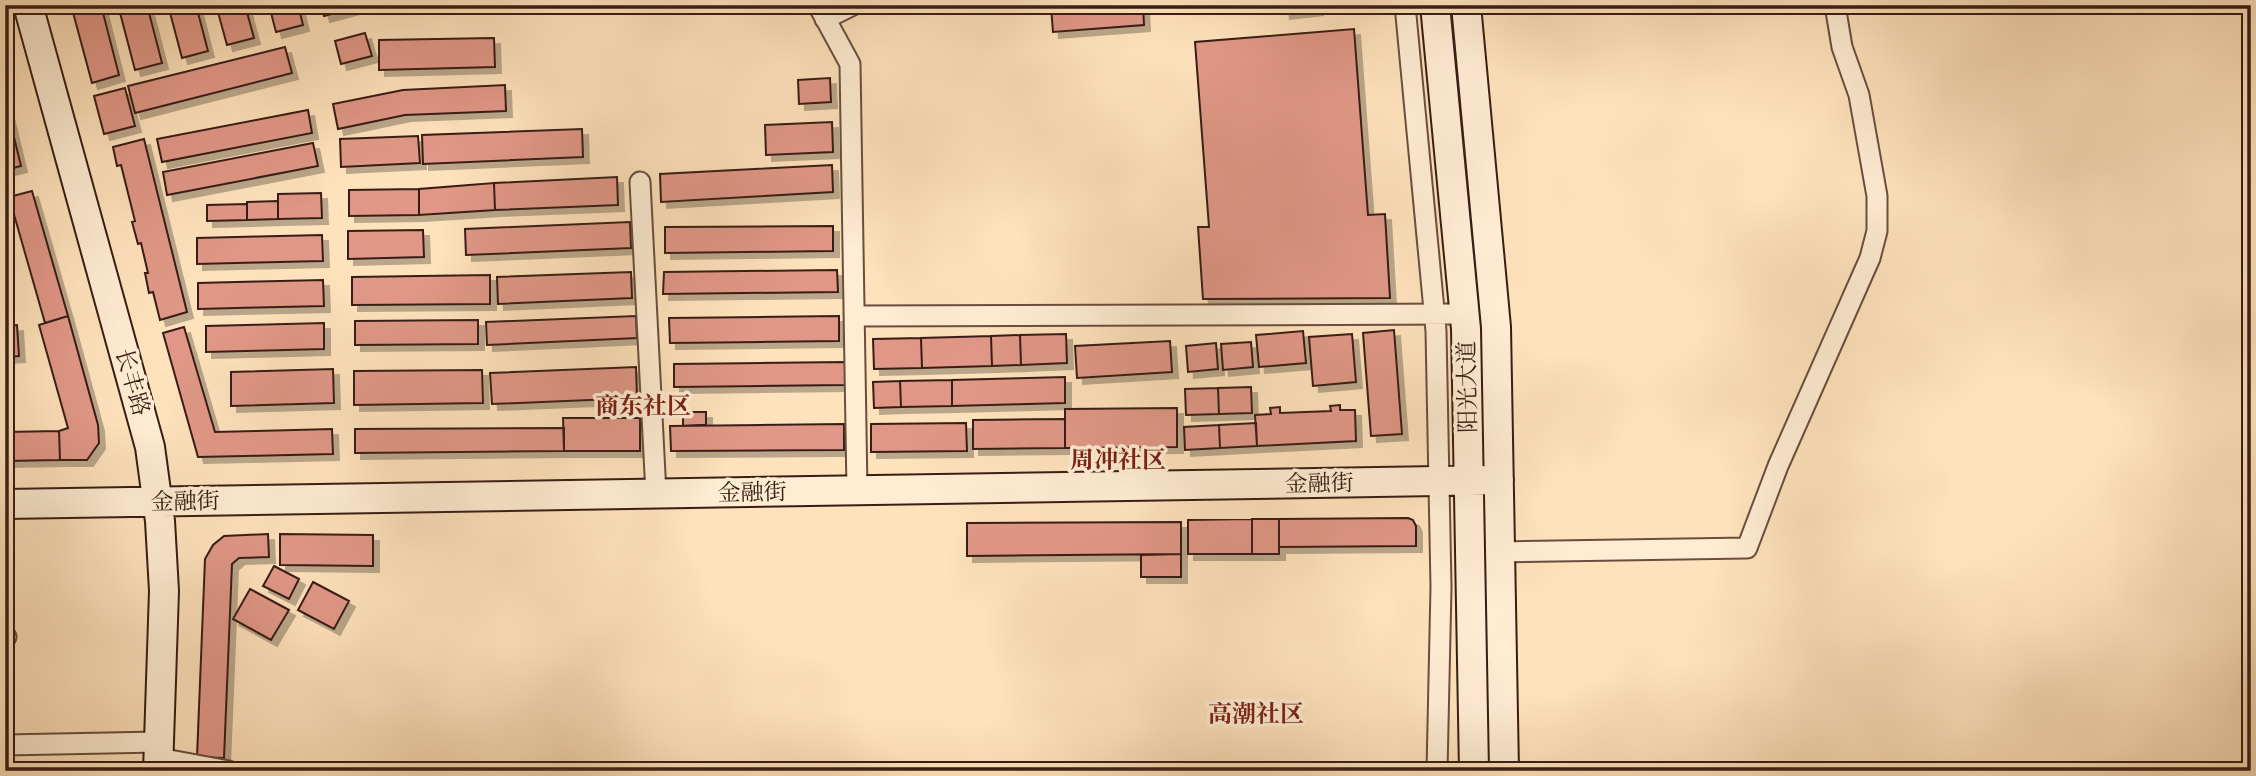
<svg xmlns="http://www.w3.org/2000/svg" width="2256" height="776" font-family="Cardo,'Noto Serif SC',serif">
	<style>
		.building { fill: #e09787; stroke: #381d13; stroke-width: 2; filter: url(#shadow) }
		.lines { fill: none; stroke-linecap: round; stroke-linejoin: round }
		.street-casing { stroke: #6a4e3d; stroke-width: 23 }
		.secondary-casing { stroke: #381d13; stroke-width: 32 }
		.street { stroke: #feecd3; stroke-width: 19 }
		.secondary { stroke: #feecd3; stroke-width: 28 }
		.labels { text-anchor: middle; stroke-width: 7; stroke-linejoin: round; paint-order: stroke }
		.street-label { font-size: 23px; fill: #381d13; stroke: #feecd3 }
		.neighbourhood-label { font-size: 24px; font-weight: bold; fill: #7a1f14; stroke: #feecd3 }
	</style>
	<defs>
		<filter id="shadow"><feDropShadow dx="6" dy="6" stdDeviation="0" flood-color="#0004"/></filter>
	</defs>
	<rect width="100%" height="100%" fill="#fee2bc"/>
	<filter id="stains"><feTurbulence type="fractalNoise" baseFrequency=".00286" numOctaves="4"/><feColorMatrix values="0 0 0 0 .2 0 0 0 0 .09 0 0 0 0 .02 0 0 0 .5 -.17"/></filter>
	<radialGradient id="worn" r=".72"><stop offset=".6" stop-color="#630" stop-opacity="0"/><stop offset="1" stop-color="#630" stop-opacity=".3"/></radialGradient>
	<path class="building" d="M71 5H101L119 75 92 83Z
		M118 5H147L162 63 135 70Z
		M168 5H196L208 51 182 58Z
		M216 5H245L254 38 227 45Z
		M269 5H298L303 25 276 32Z
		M321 5H354V8L324 16Z
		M1075 5H1143L1144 25 1053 32 1051 7Z
		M1283 5H1317V9L1284 13Z
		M1354 29 1368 215 1385 214 1390 298 1203 299 1198 227H1209L1195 42Z
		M365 33 372 56 341 64 335 41Z
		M494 38 495 67 379 70V40Z
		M285 47 292 73 135 113 128 86Z
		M830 78 831 102 799 104 798 80Z
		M505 85 506 111 405 115 338 129 333 104 403 90Z
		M125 88 135 126 104 134 94 96Z
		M5 100 21 166 5 170Z
		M308 110 312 133 162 162 157 139Z
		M832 122 833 152 766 155 765 125Z
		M582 129 583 157 423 164 422 135Z
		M418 136 420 163 341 167 340 139Z
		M144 139 187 312 160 320 153 292 149 293 145 273H148L141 243 138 244 132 222 135 221 121 165 117 166 113 147Z
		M313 143 318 166 167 195 163 172Z
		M832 165 833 192 661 202 660 174Z
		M617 177 618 205 495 210 494 183Z
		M494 183 495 210 419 215V189Z
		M419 189V215L349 216V190Z
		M32 191 68 316 45 323 9 197Z
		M321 193 322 218 278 219V194Z
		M278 201V219L247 220V202Z
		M247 204V220L207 221V205Z
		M630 222 631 248 466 255 465 229Z
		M833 226V251L665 253V227Z
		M423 230 424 257 348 259V231Z
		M322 235 323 261 197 264V238Z
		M837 270 838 292 663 294 664 272Z
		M631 272 632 298 498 304 497 277Z
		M490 275V304L352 305V277Z
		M323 280 324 306 198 309V283Z
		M68 316 98 425 99 443 87 460H60L59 431 68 428 39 325Z
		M636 316 637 338 487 345 486 322Z
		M839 316V341L670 343 669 318Z
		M478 320V344L355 345V321Z
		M324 323V349L206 352V326Z
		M17 325 19 356 5 357V326Z
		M184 327 215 432 332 429 333 454 198 457 163 333Z
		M1394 330 1402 434 1371 436 1363 333Z
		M1303 331 1306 363 1259 367 1256 335Z
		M1066 334 1067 363 1021 365 1020 335Z
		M1352 334 1356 382 1313 386 1309 337Z
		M1020 335 1021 365 992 366 991 336Z
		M991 336 992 366 922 368 921 338Z
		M921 338 922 368 874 369 873 339Z
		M1170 341 1172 372 1077 378 1075 346Z
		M1251 342 1253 367 1223 370 1221 344Z
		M1216 343 1218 369 1188 372 1186 346Z
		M846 362V385L674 387V364Z
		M636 367 637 398 492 404 490 373Z
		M333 369 334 403 231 406V372Z
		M482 370 483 403 354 405V371Z
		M1065 377V403L952 406V380Z
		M952 380V406L901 407 900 381Z
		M900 381 901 407 874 408 873 382Z
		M1251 387 1252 413 1219 414 1218 388Z
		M1218 388 1219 414 1186 415 1185 389Z
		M1340 405V410H1355L1356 441 1257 446 1255 415 1271 414 1270 408 1280 407V413L1331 411 1330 406Z
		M1177 408V447L1065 448V409Z
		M683 412H706V425L683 426Z
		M563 418H640V451H564Z
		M1065 419V448L973 449V420Z
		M966 423 967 451 871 452V424Z
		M1256 423 1257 446 1220 448 1219 425Z
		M844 424V450L671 451 670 426Z
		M1219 425 1220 448 1185 450 1184 427Z
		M564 428V451L355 453V429Z
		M59 431 60 460 5 461V432Z
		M1408 518 1413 520 1416 526V546L1279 547V519Z
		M1252 519H1279V554H1252Z
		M1252 519V554H1188V520Z
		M1181 522V554L967 556V523Z
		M268 534 269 557 239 558 232 564 224 758 197 757 205 559 213 545 224 536Z
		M280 534 373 535V566L280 565Z
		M1181 554V577H1141V555Z
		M274 566 299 579 289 599 263 586Z
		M313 582 349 601 334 629 298 610Z
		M250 589 289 610 271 640 233 619Z"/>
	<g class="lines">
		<g class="street-casing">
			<path id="street" d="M818 5 850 64 857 490
				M1405 5 1436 331 1441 587 1437 771
				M825 19 853 5
				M640 182 656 494
				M854 316 1464 314
				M1500 552 1747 548 1778 466 1870 258 1877 231V196L1859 95 1842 47 1835 5
				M5 637H6
				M5 745 159 742
				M159 758 229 771"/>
		</g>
		<g class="secondary-casing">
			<path id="secondary" d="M28 5 150 447 160 521 164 591 158 771
				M1435 5 1466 329 1474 771
				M1466 5 1496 327 1504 771
				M5 504 1499 480"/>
		</g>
		<use href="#street" class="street"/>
		<use href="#secondary" class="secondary"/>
	</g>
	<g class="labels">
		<g class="street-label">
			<text transform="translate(133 382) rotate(74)" y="8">长丰路</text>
			<text transform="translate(1467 387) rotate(-91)" y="8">阳光大道</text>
			<text transform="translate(1319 483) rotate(-1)" y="8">金融街</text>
			<text transform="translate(752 492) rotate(-1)" y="8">金融街</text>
			<text transform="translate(185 501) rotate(-1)" y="8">金融街</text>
		</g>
		<g class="neighbourhood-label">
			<text x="643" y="414">商东社区</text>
			<text x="1118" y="468">周冲社区</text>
			<text x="1256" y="722">高潮社区</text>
		</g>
	</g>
	<rect width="2256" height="776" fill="none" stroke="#fee2bc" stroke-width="28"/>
	<rect x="7" y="7" width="2242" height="762" fill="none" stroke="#381d13" stroke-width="3.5"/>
	<rect x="14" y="14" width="2228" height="748" fill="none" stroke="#381d13" stroke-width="2"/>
	<rect width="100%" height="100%" filter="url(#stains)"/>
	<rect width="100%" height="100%" fill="url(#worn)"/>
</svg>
